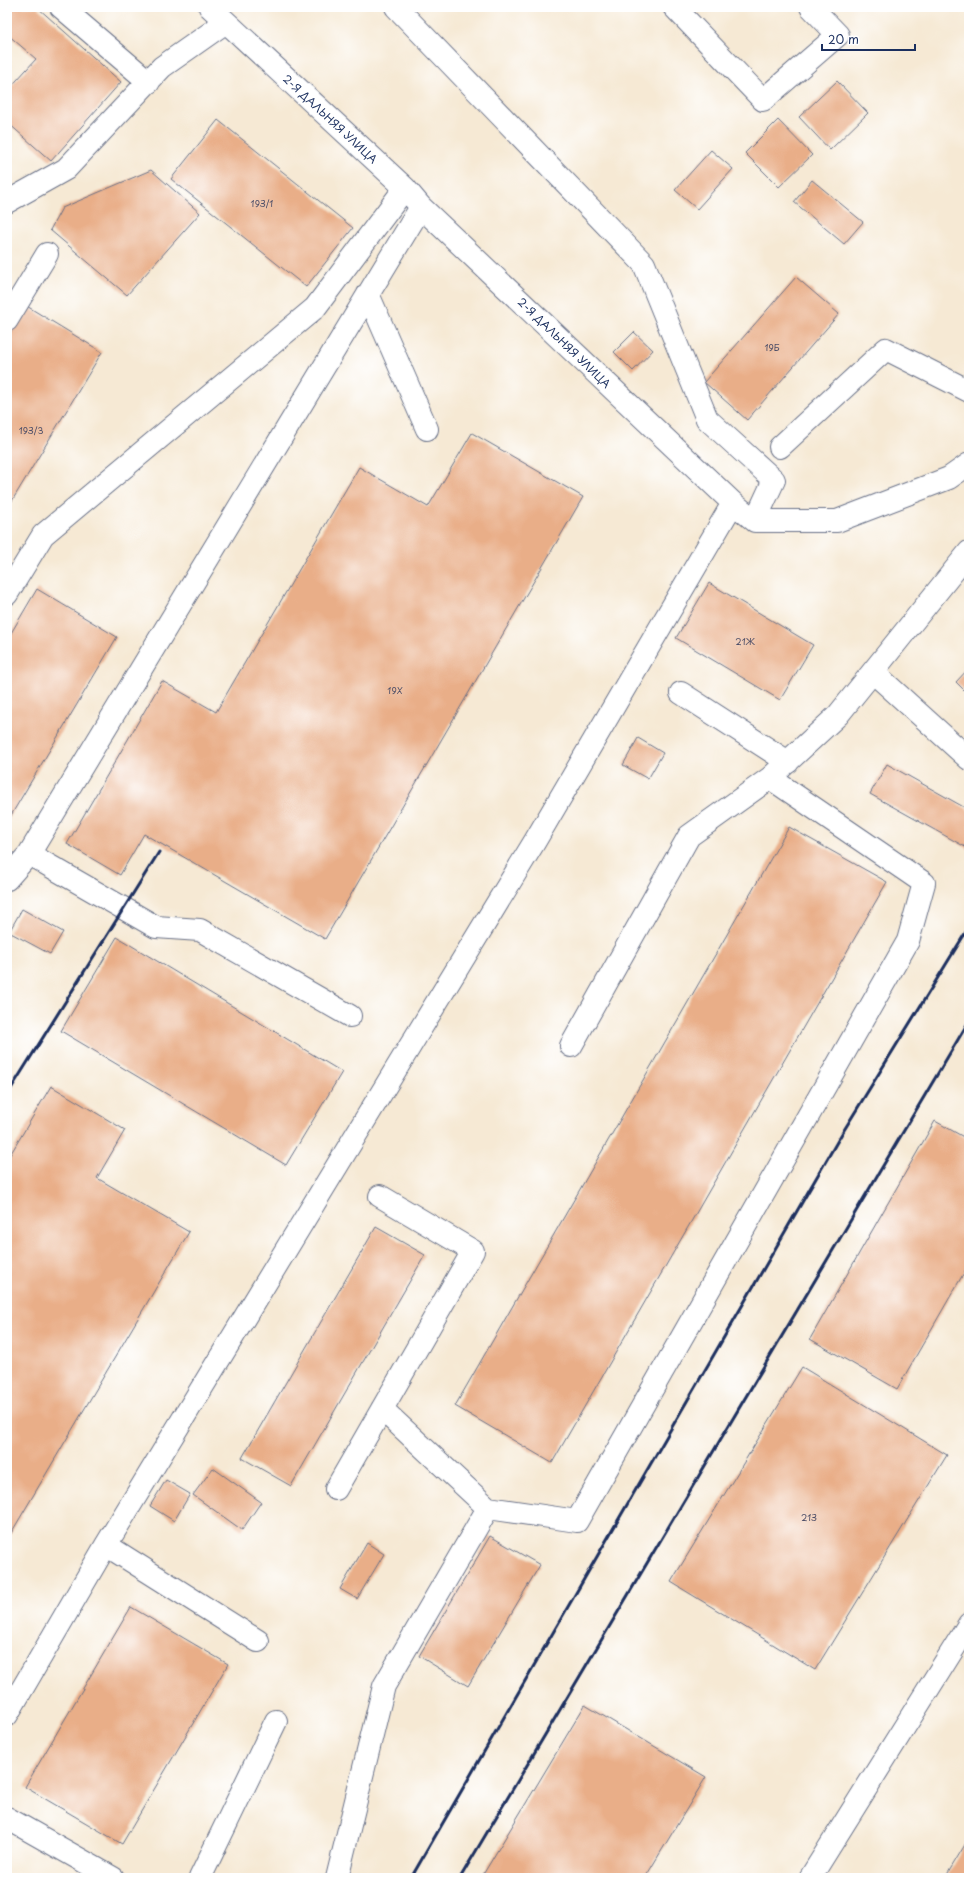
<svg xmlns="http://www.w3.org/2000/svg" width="976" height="1885" font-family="'Playpen Sans',sans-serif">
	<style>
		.building { fill: #e9ae88 }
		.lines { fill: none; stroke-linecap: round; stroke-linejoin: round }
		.minor-casing { stroke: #687087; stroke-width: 24 }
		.minor { stroke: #fff; stroke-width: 22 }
		.rail { stroke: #1b2f5e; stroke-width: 3 }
		.labels { text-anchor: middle; stroke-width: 4; stroke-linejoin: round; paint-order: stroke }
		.number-label { font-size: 9px; fill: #4e4f68 }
		.street-label { font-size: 11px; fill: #1b2f5e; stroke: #fff }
	</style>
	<rect width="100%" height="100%" fill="#fff"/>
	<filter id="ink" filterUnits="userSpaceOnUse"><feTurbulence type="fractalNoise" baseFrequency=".025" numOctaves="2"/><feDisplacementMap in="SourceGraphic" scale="8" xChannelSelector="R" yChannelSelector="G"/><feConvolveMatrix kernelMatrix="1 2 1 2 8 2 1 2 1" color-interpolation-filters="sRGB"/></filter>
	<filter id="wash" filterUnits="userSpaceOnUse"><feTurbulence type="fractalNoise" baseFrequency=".012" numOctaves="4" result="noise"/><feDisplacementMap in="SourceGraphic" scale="16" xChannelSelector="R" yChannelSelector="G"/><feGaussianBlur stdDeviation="0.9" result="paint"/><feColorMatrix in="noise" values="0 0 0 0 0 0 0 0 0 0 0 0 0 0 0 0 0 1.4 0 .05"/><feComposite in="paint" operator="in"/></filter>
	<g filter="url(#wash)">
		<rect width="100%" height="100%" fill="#f6e9d4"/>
		<g id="blocks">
			<path class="building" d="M7 7H37L121 82 51 161 7 122V91L36 59 7 34Z
				M837 81 868 113 830 150 799 117Z
				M218 120 353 228 306 287 171 179Z
				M778 120 812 155 779 187 745 153Z
				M711 150 733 169 697 209 675 190Z
				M151 170 200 213 127 295 50 230 62 208Z
				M812 180 863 222 844 244 794 202Z
				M796 277 839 314 747 420 704 382Z
				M25 305 102 352 7 509V335Z
				M634 332 653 350 633 371 614 352Z
				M472 433 583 497 325 939 144 834 120 875 67 844 162 681 216 712 359 467 428 507Z
				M709 583 813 645 780 700 676 638Z
				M37 589 117 637 7 822V640Z
				M969 668V695L956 682Z
				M638 738 663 753 648 779 623 765Z
				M887 764 969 810V849L870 794Z
				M789 827 887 882 552 1463 455 1406Z
				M22 909 63 932 50 954 9 932Z
				M117 937 342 1072 286 1165 61 1031Z
				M51 1086 125 1130 97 1178 189 1232 7 1540V1160Z
				M935 1121 969 1140V1264L897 1389 810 1339Z
				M376 1227 425 1255 291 1486 242 1458Z
				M802 1367 947 1455 815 1670 671 1582Z
				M213 1468 261 1502 242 1530 193 1495Z
				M166 1480 190 1494 174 1521 150 1506Z
				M490 1536 540 1565 468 1686 419 1656Z
				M367 1543 384 1554 357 1599 340 1589Z
				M131 1607 228 1664 122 1844 25 1787Z
				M585 1705 706 1777 645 1878H481Z
				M969 1838V1878H945Z"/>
		</g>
	</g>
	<g filter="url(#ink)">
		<use href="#blocks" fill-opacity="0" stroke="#687087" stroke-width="1"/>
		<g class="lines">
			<g class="minor-casing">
				<path id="minor" d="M61 7 149 82
					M210 7 405 188 421 207 733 503 755 521H837L949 478 969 464
					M396 7 644 264 707 419 774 480 755 521
					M674 7 763 100 838 35 811 7
					M7 202 66 169 162 67 226 22
					M368 294 427 429
					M7 320 47 254
					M780 447 886 349 969 391
					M7 594 43 535 315 308 405 188
					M873 672 969 759
					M681 693 788 762
					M29 854 156 927 200 930 350 1016
					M7 879 29 854 421 207
					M571 1046 689 836 770 778
					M382 1409 488 1508
					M336 1489 473 1251 380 1196
					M106 1545 258 1641
					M7 1715 106 1545 535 841 733 503
					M7 1818 113 1878
					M200 1878 276 1721
					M337 1878 384 1686 488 1508 577 1521 908 941 924 883 770 778 838 715 969 552
					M810 1878 969 1624"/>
			</g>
			<use href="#minor" class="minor"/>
			<path class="rail" d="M7 1095 159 852
				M411 1878 841 1135 969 927
				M460 1878 969 1021"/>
		</g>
	</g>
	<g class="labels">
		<g class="number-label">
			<text x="262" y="207">19З/1</text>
			<text x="772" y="351">19Б</text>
			<text x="31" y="434">19З/3</text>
			<text x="745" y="645">21Ж</text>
			<text x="395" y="694">19Х</text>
			<text x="809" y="1521">21З</text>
		</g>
		<g class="street-label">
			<text transform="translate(330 119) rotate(43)" y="4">2-Я ДАЛЬНЯЯ УЛИЦА</text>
			<text transform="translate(564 343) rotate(44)" y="4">2-Я ДАЛЬНЯЯ УЛИЦА</text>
		</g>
	</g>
	<rect width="976" height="1885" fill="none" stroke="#fff" stroke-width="24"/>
	<path d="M822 44v6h93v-6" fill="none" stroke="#1b2f5e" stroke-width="2"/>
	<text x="828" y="44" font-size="12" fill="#1b2f5e" stroke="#ffffff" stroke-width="3" paint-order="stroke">20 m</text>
</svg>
